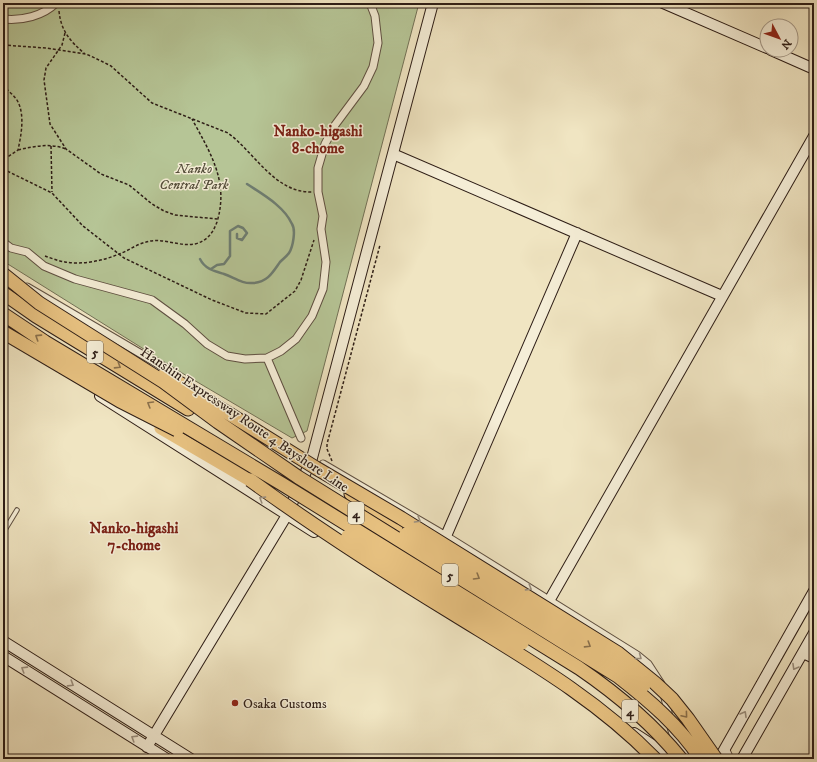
<svg xmlns="http://www.w3.org/2000/svg" width="817" height="762" font-family="'IM FELL DW Pica',serif">
	<style>
		.green { fill: #b6c596; stroke: #727156 }
		.lines { fill: none; stroke-linecap: round; stroke-linejoin: round }
		.stream { stroke: #6e7e73; stroke-width: 2.5 }
		.lane-casing { stroke: #5e4f41; stroke-width: 5.5 }
		.street-casing { stroke: #5e4f41; stroke-width: 9 }
		.secondary-casing { stroke: #2d1d16; stroke-width: 12 }
		.highway-casing { stroke: #2d1d16; stroke-width: 15 }
		.path { stroke: #2d1d16; stroke-width: 1.5; stroke-dasharray: 3 2; stroke-linecap: butt }
		.lane { stroke: #f5eed7; stroke-width: 3.5 }
		.street { stroke: #f5eed7; stroke-width: 7 }
		.secondary { stroke: #f5eed7; stroke-width: 10 }
		.highway { stroke: #e8c281; stroke-width: 13 }
		.highway-bridge-casing { stroke: #2d1d16; stroke-width: 15; stroke-linecap: butt }
		.highway-bridge { stroke: #e8c281; stroke-width: 13 }
		.oneway { stroke: #8a704c }
		.oneway2 { stroke: #9b9080 }
		.poi-dot { fill: #8f2418; stroke: #f5eed7; stroke-width: 1.5 }
		.labels { text-anchor: middle; stroke-width: 3; stroke-linejoin: round; paint-order: stroke }
		.shield { fill: #f5eed7; stroke: #695c50; stroke-width: 1 }
		.shield-label { font-size: 13px; font-weight: bold; fill: #2d1d16 }
		.park-label { font-size: 14px; font-style: italic; fill: #564f3c; stroke: #f5eed7 }
		.street-label { font-size: 14px; fill: #2d1d16; stroke: #f5eed7 }
		.poi-label { font-size: 14px; fill: #2d1d16; stroke: #f5eed7; text-anchor: start }
		.neighbourhood-label { font-size: 15px; font-weight: bold; fill: #7a1f14; stroke: #f5eed7 }
	</style>
	<rect width="100%" height="100%" fill="#f0e5c2"/>
	<filter id="stains"><feTurbulence type="fractalNoise" baseFrequency=".005" numOctaves="4"/><feColorMatrix values="0 0 0 0 .2 0 0 0 0 .09 0 0 0 0 .02 0 0 0 .5 -.17"/></filter>
	<radialGradient id="worn" r=".72"><stop offset=".6" stop-color="#630" stop-opacity="0"/><stop offset="1" stop-color="#630" stop-opacity=".3"/></radialGradient>
	<path class="green" d="M3 3H419L307 431 292 438 182 373 3 261Z"/>
	<g class="lines">
		<path class="stream" d="M200 259C205 269 214 271 224 274 235 278 242 284 253 283 268 282 273 272 280 262 283 259 287 256 289 253 293 247 296 230 292 224 284 206 262 194 247 184
			M211 269 217 265 224 264 230 256V231L238 226 243 228 247 233 242 240 237 238V234"/>
		<g class="lane-casing">
			<path id="lane" d="M3 533 17 510"/>
		</g>
		<g class="street-casing">
			<path id="street" d="M3 19C22 21 43 16 56 3
				M3 242 11 248 27 252 44 266 75 279 152 300 185 324 207 344 227 356 245 359 267 358 281 351 296 339 312 316 323 289 326 262 321 229 323 216 318 192V168L325 144 335 125 364 86 373 67 378 43 375 16 370 3
				M27 287 172 372
				M267 358 301 438
				M323 464 446 536 637 655 648 664 661 684
				M664 694C672 722 666 740 695 759
				M725 748 730 759"/>
		</g>
		<g class="secondary-casing">
			<path id="secondary" d="M663 3 767 48
				M771 50 814 69
				M393 154 722 296
				M100 396 314 532
				M446 536 577 233
				M549 601 814 136
				M3 641 191 759
				M803 653 814 658
				M3 656 167 759
				M634 733 674 759
				M147 747 287 515 312 458 433 3
				M719 759 814 591
				M742 759 814 633"/>
		</g>
		<g class="highway-casing">
			<path id="highway" d="M3 293 36 316 188 409
				M161 428 250 480
				M351 494 396 527"/>
		</g>
		<path class="path" d="M59 11C61 31 70 41 85 54
			M65 33 62 45 46 68 44 80 50 124 66 149 101 174 129 185 152 204 164 211 175 215 217 219
			M3 45 46 48 86 54 95 58 111 66 152 103 228 133C255 153 275 193 312 192
			M3 85C8 91 15 96 18 102 25 116 21 136 18 150L3 160
			M51 146 52 192
			M18 150C35 146 50 143 66 149
			M3 169 52 193 83 226 124 258 212 300 246 313 266 314 295 291 301 280 314 240
			M45 256C51 258 58 261 65 262 81 265 103 261 119 254 128 251 137 244 146 242 162 237 179 247 195 244 207 241 213 233 217 222 229 182 211 154 192 119
			M332 461 327 449V444L380 245"/>
		<use href="#lane" class="lane"/>
		<use href="#street" class="street"/>
		<use href="#secondary" class="secondary"/>
		<use href="#highway" class="highway"/>
		<g class="highway-bridge-casing">
			<path id="highway-bridge" d="M3 274 39 303 164 382 218 422 298 477 619 677C650 701 679 726 701 759
				M3 314 45 342 282 484 579 668C617 694 652 723 681 759
				M3 332 120 401 177 430
				M165 374 316 468 401 518 618 653 655 683 672 699 688 719 716 759
				M250 480C315 527 383 571 452 613 523 657 596 698 655 759
				M406 534 604 655 644 685
				M348 536 522 643"/>
		</g>
		<use href="#highway-bridge" class="highway-bridge"/>
	</g>
	<defs><path id="oneway-chevron" d="M-2-3.5L2.5 0L-2 3.5" fill="none" stroke-width="1.6" stroke-linecap="round" stroke-linejoin="round"/></defs>
	<g class="oneway">
		<use href="#oneway-chevron" transform="translate(38 337) rotate(-147)"/>
		<use href="#oneway-chevron" transform="translate(118 366) rotate(32)"/>
		<use href="#oneway-chevron" transform="translate(150 404) rotate(-149)"/>
		<use href="#oneway-chevron" transform="translate(477 577) rotate(31)"/>
		<use href="#oneway-chevron" transform="translate(588 645) rotate(32)"/>
		<use href="#oneway-chevron" transform="translate(685 715) rotate(50)"/>
	</g>
	<g class="oneway2">
		<use href="#oneway-chevron" transform="translate(262 499) rotate(-148)"/>
		<use href="#oneway-chevron" transform="translate(418 520) rotate(30)"/>
		<use href="#oneway-chevron" transform="translate(529 588) rotate(32)"/>
		<use href="#oneway-chevron" transform="translate(639 657) rotate(37)"/>
		<use href="#oneway-chevron" transform="translate(795 667) rotate(120)"/>
		<use href="#oneway-chevron" transform="translate(24 669) rotate(-148)"/>
		<use href="#oneway-chevron" transform="translate(71 684) rotate(32)"/>
		<use href="#oneway-chevron" transform="translate(744 714) rotate(-60)"/>
		<use href="#oneway-chevron" transform="translate(134 738) rotate(-148)"/>
	</g>
	<circle class="poi-dot" cx="235" cy="703" r="4"/>
	<g class="labels">
		<g class="shield">
			<rect x="87" y="341" width="16" height="22" rx="3"/>
			<rect x="348" y="502" width="16" height="22" rx="3"/>
			<rect x="442" y="564" width="16" height="22" rx="3"/>
			<rect x="622" y="700" width="16" height="22" rx="3"/>
		</g>
		<g class="shield-label">
			<text x="95" y="357">5</text>
			<text x="356" y="518">4</text>
			<text x="450" y="580">5</text>
			<text x="630" y="716">4</text>
		</g>
		<g class="park-label">
			<text x="194" y="173">Nanko<tspan x="194" dy="16">Central Park</tspan></text>
		</g>
		<g class="street-label">
			<text transform="translate(245 419) rotate(34)" y="5">Hanshin Expressway Route 4 Bayshore Line</text>
		</g>
		<g class="poi-label">
			<text x="243" y="708">Osaka Customs</text>
		</g>
		<g class="neighbourhood-label">
			<text x="318" y="136">Nanko-higashi<tspan x="318" dy="17">8-chome</tspan></text>
			<text x="134" y="533">Nanko-higashi<tspan x="134" dy="17">7-chome</tspan></text>
		</g>
	</g>
	<rect width="817" height="762" fill="none" stroke="#f0e5c2" stroke-width="16"/>
	<rect x="4" y="4" width="809" height="754" fill="none" stroke="#2d1d16" stroke-width="2"/>
	<rect x="8" y="8" width="801" height="746" fill="none" stroke="#2d1d16"/>
	<g transform="translate(779 38) rotate(131)"><circle r="19" fill="#f5eed7" stroke="#a59a8a"/>
	<path d="M0-3L7 15L0 10L-7 15Z" fill="#8f2418"/>
	<text y="-6" font-size="11" font-weight="bold" text-anchor="middle" fill="#2d1d16">N</text>
	</g>
	<rect width="100%" height="100%" filter="url(#stains)"/>
	<rect width="100%" height="100%" fill="url(#worn)"/>
</svg>
